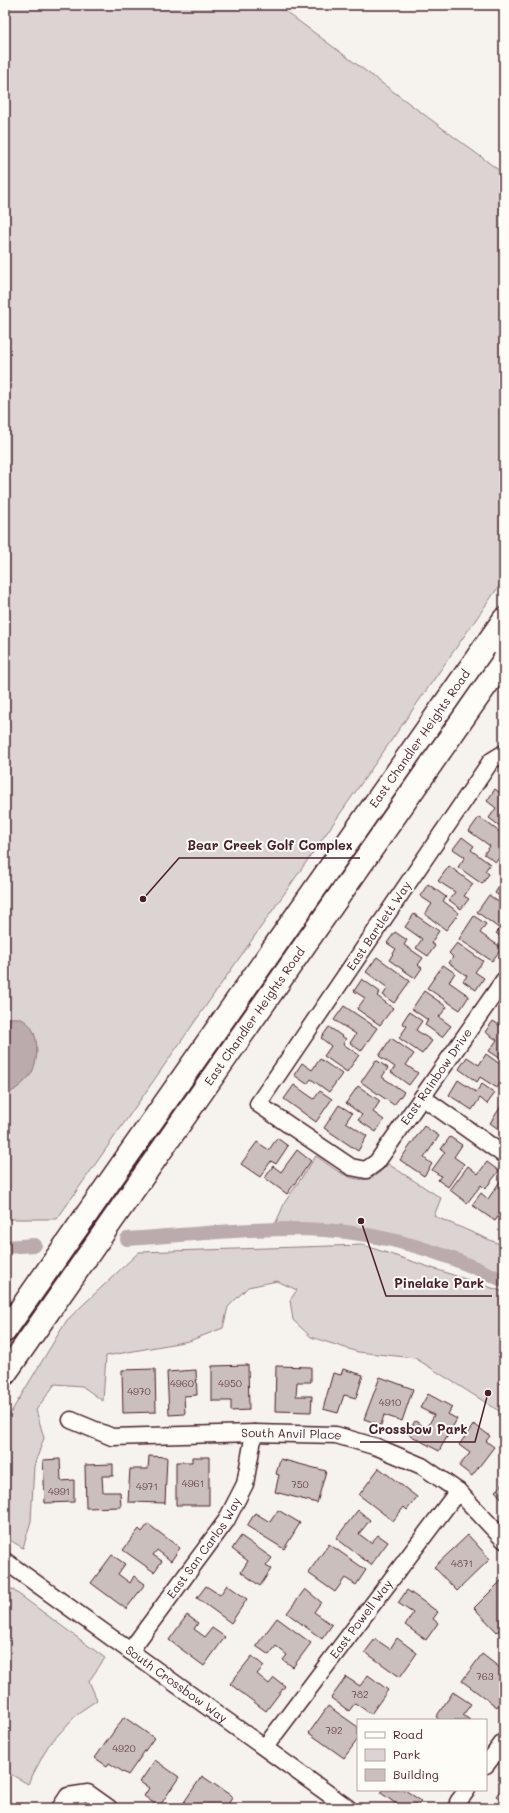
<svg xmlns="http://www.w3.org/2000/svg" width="509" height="1813" font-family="Mali,sans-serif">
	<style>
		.green { fill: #dcd4d2; stroke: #937a7e }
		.water { fill: #bbabac; stroke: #8e7378 }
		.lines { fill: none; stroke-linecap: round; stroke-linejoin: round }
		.canal { stroke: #bbabac; stroke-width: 14 }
		.building { fill: #cbbfbe; stroke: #4a1f2b }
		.street-casing { stroke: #4a1f2b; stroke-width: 19 }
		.secondary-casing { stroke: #4a1f2b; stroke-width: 25 }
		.street { stroke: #fdfcf7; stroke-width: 16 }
		.secondary { stroke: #fdfcf7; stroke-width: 22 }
		.labels { text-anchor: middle; stroke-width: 4; stroke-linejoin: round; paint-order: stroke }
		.number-label { font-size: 10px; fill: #6a4750 }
		.street-label { font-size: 12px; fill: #4a1f2b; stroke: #fdfcf7 }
		.leader { fill: none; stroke: #4a1f2b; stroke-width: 1.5 }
		.callout-dot { fill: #4a1f2b; stroke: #fdfcf7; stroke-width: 1.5 }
		.callout-label { font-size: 13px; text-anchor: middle; font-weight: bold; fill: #4a1f2b; stroke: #fdfcf7; stroke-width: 4; stroke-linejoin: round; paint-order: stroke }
	</style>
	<rect width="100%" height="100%" fill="#f6f3ef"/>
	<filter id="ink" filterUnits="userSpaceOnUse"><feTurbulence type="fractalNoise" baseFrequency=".025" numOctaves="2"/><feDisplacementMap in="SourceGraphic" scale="8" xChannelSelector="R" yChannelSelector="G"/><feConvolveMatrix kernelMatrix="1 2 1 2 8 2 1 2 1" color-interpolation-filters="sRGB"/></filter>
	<g filter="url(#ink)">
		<path class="green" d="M5 5H277L504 174V579L57 1219H5Z
			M316 1156C333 1167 352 1186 373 1177 379 1174 384 1168 388 1164L441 1198 434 1216 504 1246V1277C482 1268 461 1258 439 1250 387 1231 329 1225 274 1227L285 1202Z
			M363 1245 504 1292V1414L415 1358 358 1352 311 1337 293 1320 290 1300 297 1290 277 1281 248 1287 228 1307 223 1328 189 1341 106 1356 103 1401 82 1386 55 1384 36 1410 44 1438 34 1466 31 1521 23 1548 5 1537V1422L67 1320 139 1252Z
			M5 1584 105 1658 89 1681 97 1700 78 1713 48 1746 28 1784 5 1771Z"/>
		<path class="water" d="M5 1019C9 1018 16 1017 21 1019 40 1026 40 1059 31 1074 25 1083 15 1090 5 1096Z"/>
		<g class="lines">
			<path class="canal" d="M127 1239C191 1235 260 1226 324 1230 389 1234 446 1253 504 1281
				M5 1247 35 1245"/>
		</g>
		<path class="building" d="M495 789 504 796V829L489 818 496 808 487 801Z
			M479 817 504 835V851L496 862 484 854 490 846 469 831Z
			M462 837 474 846 471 850 490 864 485 871 489 874 482 884 458 867 465 857 453 849Z
			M449 866 473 884 464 896 469 899 461 909 449 900 455 892 438 881Z
			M504 879V899L495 893Z
			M428 884 446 897 443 901 459 913 446 930 425 914 432 904 420 896Z
			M489 895 504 906V939L496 933 500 929 477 912Z
			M414 914 439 931 431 943 435 946 428 956 416 948 422 939 405 927Z
			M474 916 486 924 480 933 502 948 492 961 459 939Z
			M395 932 407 940 404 945 423 958 418 965 422 968 415 978 389 960 396 949 387 943Z
			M457 943 483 961 475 972 484 978 476 990 463 981 467 976 449 963 453 957 449 953Z
			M377 957 410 981 394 1003 383 995 388 988 366 972Z
			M443 965 455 973 449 982 469 996 460 1010 427 988Z
			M362 979 380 992 377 996 393 1008 380 1025 357 1009 365 998 354 991Z
			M424 991 447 1007 439 1017 451 1026 442 1037 425 1025 428 1020 412 1009Z
			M344 1006 377 1028 361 1051 350 1043 356 1034 334 1020Z
			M409 1012 422 1021 416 1030 432 1041 422 1054 399 1038 407 1026 402 1023Z
			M493 1021 504 1028V1061L489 1051 497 1040 485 1032Z
			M329 1027 346 1039 343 1044 359 1055 347 1072 324 1056 331 1046 321 1038Z
			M391 1038 414 1054 406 1065 418 1073 409 1085 391 1072 395 1067 379 1056Z
			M486 1054 504 1067V1078L497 1088 480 1077 477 1082 459 1069 467 1057 479 1065Z
			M320 1059 342 1074 329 1092 311 1079 307 1084 294 1075 302 1063 312 1070Z
			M376 1060 388 1068 382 1077 404 1092 394 1105 361 1082Z
			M458 1080 476 1092 482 1084 495 1093 487 1104 480 1098 472 1110 449 1095Z
			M294 1085 314 1099 320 1091 332 1099 316 1122 284 1099Z
			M358 1086 380 1101 373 1112 384 1120 376 1132 358 1120 362 1115 346 1103Z
			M504 1102V1133L490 1123Z
			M339 1105 352 1113 346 1122 367 1136 358 1151 324 1128Z
			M424 1126 439 1136 424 1158 432 1164 424 1176 400 1160Z
			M450 1137 462 1145 454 1157 464 1164 448 1187 438 1180 441 1176 432 1170 445 1152 441 1149Z
			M277 1138 288 1146 276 1164 271 1161 260 1177 241 1164 257 1142 269 1150Z
			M297 1150 311 1161 287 1194 265 1178 273 1166 281 1172Z
			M487 1162 499 1171 485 1189 481 1185 467 1203 450 1190 468 1166 478 1174Z
			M503 1177 504 1208 495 1221 472 1205 481 1193 488 1199Z
			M248 1365 249 1410 231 1411V1401H212V1366Z
			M276 1366 311 1367V1382H297L296 1396H312L311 1412 275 1411Z
			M155 1369 156 1412 123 1413 122 1370Z
			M343 1369 363 1375 356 1398 344 1395 338 1413 323 1409 333 1373 341 1375Z
			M196 1370 197 1395 184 1396 185 1414 169 1415 167 1372Z
			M380 1377 413 1389 402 1421 384 1415 381 1425 364 1419Z
			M428 1394 452 1407 448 1414 457 1419 439 1451 408 1434 415 1421 427 1428 434 1415 420 1408Z
			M474 1424 490 1436 486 1441 494 1447 472 1476 459 1466 470 1453 459 1445Z
			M149 1456 167 1457 165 1503 128 1502 130 1469H148Z
			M192 1457H209V1505H176V1462H192Z
			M60 1459 61 1481 74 1480V1502L45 1503 43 1460Z
			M280 1459 326 1471 317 1503 275 1492 279 1475 276 1474Z
			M113 1464V1476H102L103 1492H120L121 1507 86 1508 85 1465Z
			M379 1468 417 1497 407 1510 404 1507 393 1521 359 1495Z
			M504 1483V1501L495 1491Z
			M278 1510 300 1523 284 1549 247 1526 255 1513 270 1522Z
			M358 1510 370 1520 359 1534 371 1543 378 1535 388 1542 371 1565 336 1538Z
			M148 1524 180 1548 171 1561 157 1550 153 1555 162 1561 154 1572 123 1550 139 1529 142 1532Z
			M468 1535 490 1559 457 1591 434 1567Z
			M241 1536 272 1558 266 1566 271 1569 260 1586 241 1572 248 1561 232 1549Z
			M329 1544 366 1570 356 1585 345 1578 335 1592 308 1573Z
			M112 1555 125 1564 118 1574 130 1583 134 1576 145 1584 126 1609 91 1583Z
			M504 1578V1625L497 1632 474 1608Z
			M227 1585 247 1599 231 1623 197 1598 206 1586 220 1595Z
			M305 1589 321 1602 314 1612 332 1625 322 1639 287 1613Z
			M407 1590 438 1612 433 1619 438 1623 426 1640 405 1625 413 1613 398 1603Z
			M187 1615 198 1623 194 1629 205 1637 212 1628 225 1637 204 1666 169 1640Z
			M277 1618 311 1643 293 1667 283 1660 287 1655 276 1646 269 1655 256 1646Z
			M397 1638 417 1653 400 1677 365 1652 375 1639 390 1649Z
			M482 1654 504 1671V1698L497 1707 462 1681Z
			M252 1656 264 1666 257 1674 269 1684 274 1678 285 1686 266 1711 230 1684Z
			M368 1675 388 1690 371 1714 355 1703 349 1711 331 1698 346 1677 360 1686Z
			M453 1692 471 1704 463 1715 470 1720H440L436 1717Z
			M328 1706 358 1727V1739L344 1758 309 1733Z
			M124 1717 154 1738 128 1775 109 1763 107 1766 95 1758Z
			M155 1760 179 1777 159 1807 144 1796 149 1788 140 1782Z
			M202 1776 233 1797 225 1808H180Z
			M504 1785V1802L496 1796Z
			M383 1790H405L421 1801 416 1808H402L381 1793Z"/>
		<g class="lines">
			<g class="street-casing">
				<g id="street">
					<path d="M489 640 504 650"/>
					<path id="s1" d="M504 753 491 761 258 1104 351 1167 366 1170 377 1162 504 980"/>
					<path d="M422 1097 504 1155"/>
					<path id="s2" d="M71 1420 112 1437 254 1433 336 1435 377 1447 422 1466 458 1491 504 1540"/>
					<path id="s3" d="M5 1561 348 1808"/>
					<path id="s4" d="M130 1651 226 1521 245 1484 254 1433"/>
					<path id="s5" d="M265 1747 458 1491"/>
					<path d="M486 1765 504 1741"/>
					<path d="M458 1802 467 1790"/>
					<path d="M60 1808 68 1796 88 1793 109 1808"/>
				</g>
			</g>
			<g class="secondary-casing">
				<g id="secondary">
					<path id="s6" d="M5 1331 504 619"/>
					<path id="s7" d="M5 1374 504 660"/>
				</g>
			</g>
			<use href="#street" class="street"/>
			<use href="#secondary" class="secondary"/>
		</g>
	</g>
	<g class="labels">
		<g class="number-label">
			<text x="182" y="1387">4960</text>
			<text x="230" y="1387">4950</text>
			<text x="139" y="1395">4970</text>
			<text x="390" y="1406">4910</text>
			<text x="193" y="1487">4961</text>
			<text x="300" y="1488">750</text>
			<text x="147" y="1490">4971</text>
			<text x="59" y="1495">4991</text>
			<text x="462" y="1567">4871</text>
			<text x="485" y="1680">763</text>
			<text x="360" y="1698">782</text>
			<text x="334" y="1734">792</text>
			<text x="124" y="1752">4920</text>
		</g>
		<g class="street-label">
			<text dy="4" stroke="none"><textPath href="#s6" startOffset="723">East Chandler Heights Road</textPath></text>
			<text transform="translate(379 926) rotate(-56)" y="4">East Bartlett Way</text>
			<text dy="4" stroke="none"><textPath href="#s7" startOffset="436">East Chandler Heights Road</textPath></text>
			<text dy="4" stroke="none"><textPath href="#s1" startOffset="675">East Rainbow Drive</textPath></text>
			<text dy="4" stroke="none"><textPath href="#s2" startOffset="224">South Anvil Place</textPath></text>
			<text dy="4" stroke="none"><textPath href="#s4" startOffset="127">East San Carlos Way</textPath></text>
			<text dy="4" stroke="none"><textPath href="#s5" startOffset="160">East Powell Way</textPath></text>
			<text dy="4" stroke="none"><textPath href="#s3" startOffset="211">South Crossbow Way</textPath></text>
		</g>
	</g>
	<path class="leader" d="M143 899L179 858H360M361 1221L386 1296H492M488 1393L475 1442H360"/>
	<g class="callout-dot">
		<circle cx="143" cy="899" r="4"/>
		<circle cx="361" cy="1221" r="4"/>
		<circle cx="488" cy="1393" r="4"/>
	</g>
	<g class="callout-label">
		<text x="270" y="850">Bear Creek Golf Complex</text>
		<text x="439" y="1288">Pinelake Park</text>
		<text x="418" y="1434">Crossbow Park</text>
	</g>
	<rect width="509" height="1813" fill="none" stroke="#fdfcf7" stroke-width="20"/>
	<rect x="10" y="10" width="489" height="1793" fill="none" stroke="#4a1f2b" stroke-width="1.5" filter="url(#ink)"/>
	<rect x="357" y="1719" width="130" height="72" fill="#fdfcf7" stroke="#b5a4a5"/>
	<rect x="365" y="1732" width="20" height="6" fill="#fdfcf7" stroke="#b5a4a5"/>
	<text x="393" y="1739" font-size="12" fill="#4a1f2b">Road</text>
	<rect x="365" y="1749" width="20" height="12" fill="#dcd4d2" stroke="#b5a4a5"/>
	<text x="393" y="1759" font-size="12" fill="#4a1f2b">Park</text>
	<rect x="365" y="1769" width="20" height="12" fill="#cbbfbe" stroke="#b5a4a5"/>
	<text x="393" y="1779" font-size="12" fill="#4a1f2b">Building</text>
</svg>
